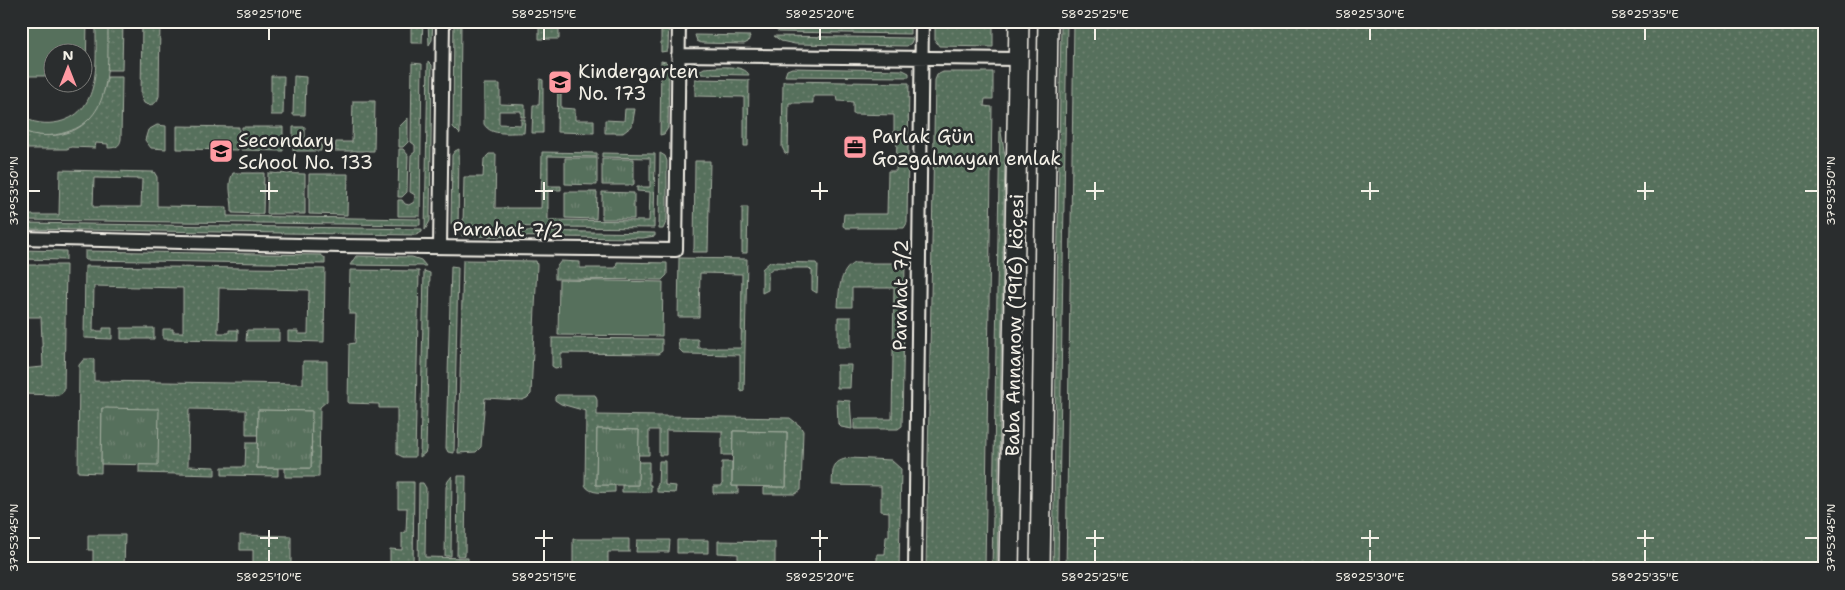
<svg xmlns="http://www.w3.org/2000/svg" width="1845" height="590" font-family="'Shantell Sans',sans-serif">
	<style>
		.grass { fill: url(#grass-dots); stroke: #a6b0a2; fill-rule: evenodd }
		.park { fill: url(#park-tufts); stroke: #a6b0a2 }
		.pitch { fill: #576f5c; stroke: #a6b0a2 }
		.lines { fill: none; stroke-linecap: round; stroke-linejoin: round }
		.street-casing { stroke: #f4f1e8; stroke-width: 16 }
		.primary-casing { stroke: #f4f1e8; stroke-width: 22 }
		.street { stroke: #2a2d2e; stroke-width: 12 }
		.primary { stroke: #2a2d2e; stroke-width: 19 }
		.ticks { fill: none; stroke: #f4f1e8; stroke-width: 2 }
		.labels { text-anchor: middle; stroke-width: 5; stroke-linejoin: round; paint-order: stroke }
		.poi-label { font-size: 19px; fill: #f4f1e8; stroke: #2a2d2e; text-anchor: start }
		.street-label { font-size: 19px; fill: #f4f1e8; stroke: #2a2d2e }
		.neatline { fill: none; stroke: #f4f1e8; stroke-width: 2 }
		.ticks-label { font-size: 12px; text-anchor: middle; fill: #f4f1e8 }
	</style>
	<defs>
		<pattern id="grass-dots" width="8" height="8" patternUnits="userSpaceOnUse" patternTransform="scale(1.25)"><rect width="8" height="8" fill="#576f5c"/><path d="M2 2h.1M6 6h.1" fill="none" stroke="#708473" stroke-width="1.8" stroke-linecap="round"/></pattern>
		<pattern id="park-tufts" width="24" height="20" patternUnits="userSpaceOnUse" patternTransform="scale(1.25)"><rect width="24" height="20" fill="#576f5c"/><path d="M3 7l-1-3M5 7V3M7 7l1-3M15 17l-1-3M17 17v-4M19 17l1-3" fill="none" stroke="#708473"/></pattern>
	</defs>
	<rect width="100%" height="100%" fill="#2a2d2e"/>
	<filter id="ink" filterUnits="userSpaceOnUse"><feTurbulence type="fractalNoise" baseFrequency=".02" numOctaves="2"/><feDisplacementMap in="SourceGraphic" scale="10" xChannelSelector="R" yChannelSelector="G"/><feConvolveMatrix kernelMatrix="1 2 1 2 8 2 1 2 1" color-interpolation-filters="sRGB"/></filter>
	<g filter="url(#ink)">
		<path class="grass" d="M108 21H123L122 70H107Z
			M142 21H160L159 96C157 104 151 107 144 103L141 96Z
			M411 21H423L422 43H411Z
			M428 21H433L432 40 429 45Z
			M454 21H461L460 134 453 127Z
			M539 21H559V39H539Z
			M661 21H669L668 49 667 51 661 52Z
			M771 21H910V34L779 32 772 27Z
			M935 21H993V47L939 46 935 40Z
			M1061 21H1067L1058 569H1053Z
			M1074 21H1824V569H1066Z
			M695 35 750 36 748 42 744 44 701 43 697 41Z
			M774 36 913 38 911 43 907 46 795 44 781 41Z
			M428 61 432 65 430 221 425 230Z
			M661 61 666 62 669 66 668 128 664 134 660 135Z
			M412 63 422 64 420 216H398V200H402L405 204 409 205 414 202 415 195 410 192 411 155 415 152V145L411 142Z
			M704 68C716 67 745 64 749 75L695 74Z
			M792 68 903 70 909 73V77L785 76 787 70Z
			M943 72H993V99H985L984 106 992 107 985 569H926L935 80 937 75Z
			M271 76H284L283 115H271Z
			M294 76 306 77 305 115H293Z
			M107 77H122L121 139C120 146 116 148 108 148V144L96 143 95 148 71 147 67 149H21V130C43 139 71 138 88 120 92 115 95 108 98 103 103 94 106 87 107 77Z
			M540 79 543 80V133H532L533 105H539Z
			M695 79 749 80 748 146H744V97L695 96Z
			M558 80H561V108L575 109V120H594V133L557 132Z
			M783 81 909 83 907 223 904 228H846L843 226 844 214H887L888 171H896L897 139 894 138V115L853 114V102L838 101 837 96H813V103H789L788 154 785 153 782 147Z
			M484 84H500V104L525 105V117H521V111H499V124L521 125V119H525L524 133C512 132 491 137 484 124Z
			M353 101H375L374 151H335L336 142H352Z
			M625 109H635L632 126 623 133H605V120L624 121Z
			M408 118V142L403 147H399V127Z
			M157 125 166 126V149L151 148 145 140 148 130Z
			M177 126 239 127 238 150 177 149Z
			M1000 126 1005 156 997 569H992Z
			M242 127H283V151L241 150Z
			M293 127H305V141H322L321 151H293Z
			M399 149H403L408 155 407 192 402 197H398Z
			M459 149 458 234 454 231 451 223 452 155 455 151Z
			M542 152 597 153V157L548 156V186H561V190H548V220L649 221 650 192 637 191V187H650V158L602 157V153L655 154 654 228 463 226 464 177H483L484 159 489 154H496L495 208H541Z
			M660 153 665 156 667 161V220L663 229H659Z
			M695 161H710L708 252H692L694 249Z
			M60 170 154 172 157 177V206L227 207V216L420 219V225L21 220V215H59ZM94 178 142 179 141 207H93Z
			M233 173H264L263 214 232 213C233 200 226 186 233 173Z
			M268 173 305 174V214H267Z
			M309 174H348L347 215 309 214Z
			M742 207H748L747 253H742Z
			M21 223 422 229V232L416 235 21 229Z
			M462 230 655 233V236L643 238 462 236Z
			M21 250 66 251V260L21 259Z
			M85 251 321 255 325 258V264L85 260Z
			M356 256 412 257 421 260 426 266 350 265Z
			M679 258 747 259 744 391 742 392 740 389V355L684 354 679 349 678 339H698V348H741L742 274 700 273 699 317H678Z
			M463 260 536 261 537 265 531 394 527 398 522 400 485 398 481 447 476 452 458 453Z
			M561 261 580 262V268H616L617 262 667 263V275L662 280 555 279V269Z
			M770 262 816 263 818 266 817 293 812 290V271L809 268H773L768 272V290L762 293V269Z
			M854 263H903L905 265 902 426 898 429H854V419H892L894 288H852V307H838C839 292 839 271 854 263Z
			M21 265H66L64 391 59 395 21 394V369L43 367 41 317H21Z
			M85 266 325 269 324 342 288 341V331H298V334H308L309 290 219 288 218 333H229V330H238V340L163 339V329H173V332H183V288L94 286 93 331H103V328H112V339L84 338Z
			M451 266 458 267 454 453 448 452 446 448Z
			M350 270 419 271 415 457H403L397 454V408H379V404L348 403 349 344 355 343 356 314H349Z
			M424 271 430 273 426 450 425 453 420 457Z
			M838 317H851V347H838Z
			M121 328H154V339H121Z
			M247 330H279V341H246Z
			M552 338 662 339V351L658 354 561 353V367L555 368 552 366Z
			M84 359H94V381L303 384V361H327V401L320 407 319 477H285V468H311V411L258 410V435H246V410L189 409 188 466 215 467V475L139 473V464H158L102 408 101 473 78 472 79 365Z
			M837 365H851L850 388H837Z
			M557 395H595L597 400V415L790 418 800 426 803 431 801 490 795 494H764V487H786L787 432 733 431V455H722V431L666 430V455H659V430H649V455H638L639 430 597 429 596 485H615V492C605 492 590 495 585 485L586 411 561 404 555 400V397Z
			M837 400 850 401 852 429 841 427 838 424Z
			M246 443H258L257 468H278V476L222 475V467H245Z
			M850 458 891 460 901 469 899 569H873V564H877V554H885L886 536H889V512L881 511V486L832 485C833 469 831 461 850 458Z
			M659 461H665V485L676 486 675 493 657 492V486L658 485Z
			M638 462H649V485H651V492H622V485H638Z
			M722 462H732V486H738V493H713V486H722Z
			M452 476 451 556H445L446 487 448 481Z
			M458 476H466L465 556H457Z
			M398 482H414L413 569H390V549L402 550V533L406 532 407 508H398Z
			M419 483H423L426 488 425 557 468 558V569H418Z
			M88 535H125L124 569H93V550H88Z
			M240 535 291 536V569H253V550H240Z
			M573 539H629V552H608V569H573Z
			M637 540H670L669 552H636Z
			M677 540H708V553H677Z
			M718 541 775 542V569H738V554L718 553Z"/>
		<path class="park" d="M565 158H597V185L565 184Z
			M602 159H634V185H602Z
			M565 192H597L596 219 565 218Z
			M602 192 634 193V219H602Z
			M102 408 159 409 158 465 101 464Z
			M258 410 312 411 311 468H257Z
			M597 429 639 430 638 485H596Z
			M733 431 787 432 786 487 732 486Z"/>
		<path class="pitch" d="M21 21H87L86 76H83L82 52H52V76H21Z
			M96 21H108C107 61 115 117 67 132 52 137 36 137 21 130V116C32 123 46 125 59 122 104 111 95 57 96 21Z
			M559 280 663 282 662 336 558 335Z"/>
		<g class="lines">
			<g class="street-casing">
				<path id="street" d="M678 55 1018 59
					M21 238 340 246 676 250 679 21
					M440 247 443 21
					M915 569 922 21"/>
			</g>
			<g class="primary-casing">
				<path id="primary" d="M1009 569 1019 21
					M1040 569 1048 21"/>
			</g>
			<use href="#street" class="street"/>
			<use href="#primary" class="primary"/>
		</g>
	</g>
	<path class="ticks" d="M269 28V40M544 28V40M820 28V40M1095 28V40M1370 28V40M1645 28V40M269 182V200M544 182V200M820 182V200M1095 182V200M1370 182V200M1645 182V200M28 191H40M260 191H278M535 191H553M811 191H828M1086 191H1104M1361 191H1379M1637 191H1654M1805 191H1818M269 530V547M544 530V547M820 530V547M1095 530V547M1370 530V547M1645 530V547M28 538H40M260 538H278M535 538H553M811 538H828M1086 538H1104M1361 538H1379M1637 538H1654M1805 538H1818M269 550V562M544 550V562M820 550V562M1095 550V562M1370 550V562M1645 550V562"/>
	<defs>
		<g id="school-square" transform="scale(1.25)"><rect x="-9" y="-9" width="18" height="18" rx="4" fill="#ff9aa2" stroke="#2a2d2e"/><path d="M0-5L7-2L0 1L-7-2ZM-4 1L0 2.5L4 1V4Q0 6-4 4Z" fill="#111"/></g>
		<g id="office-square" transform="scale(1.25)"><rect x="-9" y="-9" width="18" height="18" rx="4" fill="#ff9aa2" stroke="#2a2d2e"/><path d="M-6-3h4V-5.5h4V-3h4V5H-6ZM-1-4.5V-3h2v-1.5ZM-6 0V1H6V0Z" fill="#111"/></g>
	</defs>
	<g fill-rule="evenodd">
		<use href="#school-square" x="560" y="82"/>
		<use href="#office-square" x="855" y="147"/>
		<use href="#school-square" x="221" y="151"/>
	</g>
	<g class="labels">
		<g class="poi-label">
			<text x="578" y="78">Kindergarten<tspan x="578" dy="22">No. 173</tspan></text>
			<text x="872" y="143">Parlak Gün<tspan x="872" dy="22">Gozgalmayan emlak</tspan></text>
			<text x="238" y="147">Secondary<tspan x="238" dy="22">School No. 133</tspan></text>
		</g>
		<g class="street-label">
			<text transform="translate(508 229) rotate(1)" y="7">Parahat 7/2</text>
			<text transform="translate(900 295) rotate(-89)" y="7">Parahat 7/2</text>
			<text transform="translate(1014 325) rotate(-89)" y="7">Baba Annanow (1916) köçesi</text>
		</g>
	</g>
	<rect width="1845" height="590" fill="none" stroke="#2a2d2e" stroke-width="55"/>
	<g transform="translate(68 68)"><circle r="24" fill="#2a2d2e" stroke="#7b7b78"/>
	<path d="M0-4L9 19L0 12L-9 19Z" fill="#ff9aa2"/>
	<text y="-8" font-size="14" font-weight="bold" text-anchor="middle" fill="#f4f1e8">N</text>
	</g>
	<rect x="28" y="28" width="1790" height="534" class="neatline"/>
	<g class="ticks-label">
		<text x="269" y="18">58°25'10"E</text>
		<text x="544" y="18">58°25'15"E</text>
		<text x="820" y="18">58°25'20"E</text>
		<text x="1095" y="18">58°25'25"E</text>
		<text x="1370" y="18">58°25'30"E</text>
		<text x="1645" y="18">58°25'35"E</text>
		<text transform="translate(14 191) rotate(-90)" y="4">37°53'50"N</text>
		<text transform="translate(1831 191) rotate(-90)" y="4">37°53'50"N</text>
		<text transform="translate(14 538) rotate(-90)" y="4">37°53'45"N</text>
		<text transform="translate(1831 538) rotate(-90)" y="4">37°53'45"N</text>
		<text x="269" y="581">58°25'10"E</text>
		<text x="544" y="581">58°25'15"E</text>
		<text x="820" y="581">58°25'20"E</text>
		<text x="1095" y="581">58°25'25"E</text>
		<text x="1370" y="581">58°25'30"E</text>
		<text x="1645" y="581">58°25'35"E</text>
	</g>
</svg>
